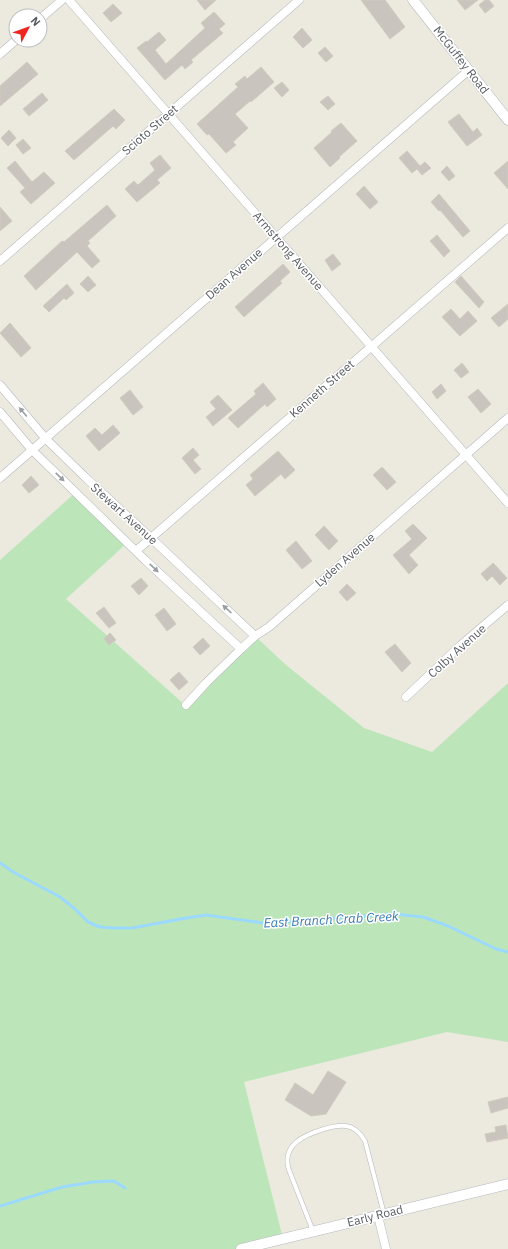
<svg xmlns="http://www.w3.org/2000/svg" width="508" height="1249" font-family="'IBM Plex Sans',sans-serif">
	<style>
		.green { fill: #bce6b9 }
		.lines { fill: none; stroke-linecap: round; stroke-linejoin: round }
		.stream { stroke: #9cd9ff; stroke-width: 3 }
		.building { fill: #c9c5be; stroke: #d1cabd }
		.service-casing { stroke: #b5b8bd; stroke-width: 5 }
		.minor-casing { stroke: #b5b8bd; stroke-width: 9 }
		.tertiary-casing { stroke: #b5b8bd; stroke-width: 11 }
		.service { stroke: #fff; stroke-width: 4 }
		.minor { stroke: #fff; stroke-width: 8 }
		.tertiary { stroke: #fff; stroke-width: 10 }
		.oneway { fill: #9b9ea0 }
		.labels { text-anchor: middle; stroke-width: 3; stroke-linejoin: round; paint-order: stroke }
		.street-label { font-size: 12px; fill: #585d61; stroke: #fff }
		.water-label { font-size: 13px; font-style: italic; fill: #367ab5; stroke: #fff }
	</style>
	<rect width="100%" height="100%" fill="#ece9df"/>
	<path class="green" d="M76 492 127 543 66 599 185 705 255 636 286 665 364 728 432 752 508 683V1042L447 1032 244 1082 283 1239 241 1249H0V560Z"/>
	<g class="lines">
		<path class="stream" d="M0 863 13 872 60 897 76 910 88 922 100 927 114 928H132L186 918 206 915 263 923 394 914 423 917 448 926 496 949 508 952
			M0 1206 62 1187 93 1182 114 1181 125 1188"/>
	</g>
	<path class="building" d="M197 0H216L205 10Z
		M361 0H385L405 27 390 39Z
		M457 0H478L465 10Z
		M485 0H489L494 6 485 13 479 5Z
		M113 4 122 13 111 22 103 13Z
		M214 12 225 24 219 29 223 33 191 60 193 62 185 69 182 65 165 80 137 48 146 41 147 42 159 32 166 40 155 50 166 64 205 28 201 23Z
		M302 28 312 40 303 48 293 37Z
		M325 47 333 56 326 62 318 53Z
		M27 62 38 74 0 106V86Z
		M261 67 274 82 251 102 250 101 235 114 248 128 233 142 236 145 226 153 209 134 207 135 197 124 238 87 235 84 245 76 247 79Z
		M282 82 289 90 282 97 274 88Z
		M42 93 48 100 29 116 23 109Z
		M328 96 335 104 328 110 320 102Z
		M114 109 125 120 116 129 113 126 74 160 65 151Z
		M459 114 473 132 477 128 482 135 467 146 448 122Z
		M341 123 357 141 339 157 340 158 330 167 314 148 332 132 331 131Z
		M9 130 16 138 8 146 1 138Z
		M23 139 31 148 23 154 16 145Z
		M407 151 420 166 425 162 431 168 422 175 417 169 412 173 399 158Z
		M160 155 171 168 157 180 160 183 137 202 125 189 134 181 138 185 155 170 150 163Z
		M15 161 32 182 44 172 55 183 31 204 20 192 25 188 7 168Z
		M508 161V189L494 173Z
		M447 166 455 176 449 181 441 172Z
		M364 186 378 202 370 209 356 194Z
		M439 194 470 231 463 237 440 210 439 211 431 202Z
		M107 205 116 216 88 241 90 243 87 246 100 261 92 268 77 252 36 290 24 276 62 241 64 242Z
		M0 207 12 221 0 231Z
		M437 235 450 251 444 257 430 241Z
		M333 254 341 264 332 271 325 260Z
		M283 264 290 272 280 281 282 283 244 317 235 307Z
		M88 276 96 285 88 292 80 284Z
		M461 276 484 302 479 308 455 282Z
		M67 284 74 293 66 300 64 298 49 312 43 306Z
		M508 304V319L499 327 491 318Z
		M451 309 460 319 468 311 477 321 460 336 442 317Z
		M10 323 31 348 21 357 0 333Z
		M462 363 469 372 461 378 454 370Z
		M263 383 276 399 267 407 265 404 238 428 228 418 256 394 254 391Z
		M441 384 446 391 437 399 432 392Z
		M478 389 491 404 481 413 468 397Z
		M130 390 143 407 133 415 120 398Z
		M218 395 232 410 213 426 206 417 216 409 210 402Z
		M113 425 120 433 99 451 86 436 95 428 102 435Z
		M193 448 199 455 193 460 201 469 195 474 182 458Z
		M278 451 295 470 285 479 281 474 255 496 246 485 253 479 250 475Z
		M382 467 396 482 387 490 373 475Z
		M31 476 39 485 29 493 22 485Z
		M413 524 427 538 409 555 418 565 409 574 393 555 412 539 405 531Z
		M324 526 338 541 329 550 315 535Z
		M296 541 312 561 302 569 286 550Z
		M493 563 507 578 500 585 492 576 487 581 481 574Z
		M141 578 148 586 139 595 131 586Z
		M347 584 356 593 347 601 339 592Z
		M104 607 116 623 109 628 96 613Z
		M164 608 176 624 167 631 155 615Z
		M110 633 116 640 109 645 104 639Z
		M203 638 210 646 200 655 193 647Z
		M395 644 411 663 402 672 385 652Z
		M179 672 188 682 179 690 170 680Z
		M328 1071 346 1082 326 1114 311 1116 285 1100 295 1083 313 1095Z
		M508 1097V1108L491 1113 488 1102Z
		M506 1125 508 1138 487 1142 485 1134 496 1132 495 1127Z"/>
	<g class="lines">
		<g class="service-casing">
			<path id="service" d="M313 1231 289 1170C281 1145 304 1135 324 1129 331 1127 339 1125 346 1126 354 1127 361 1134 365 1141L384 1214"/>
		</g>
		<g class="minor-casing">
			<path id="minor" d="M69 0 508 503
				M40 19 62 0
				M0 54 16 40
				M0 261 299 0
				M0 385 46 439 85 477 151 538 255 636
				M0 412 32 450 145 560 241 649
				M0 478 469 70
				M136 551 508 228
				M406 697 461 645 508 605
				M186 705 206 683 241 649 255 636 269 627 508 418
				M378 1216 386 1249"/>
		</g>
		<g class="tertiary-casing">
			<path id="tertiary" d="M413 0 508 120
				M241 1249 508 1184"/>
		</g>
		<use href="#service" class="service"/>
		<use href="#minor" class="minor"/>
		<use href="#tertiary" class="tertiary"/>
	</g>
	<defs><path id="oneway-solid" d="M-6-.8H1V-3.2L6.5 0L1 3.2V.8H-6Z"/></defs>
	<g class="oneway">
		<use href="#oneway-solid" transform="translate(23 412) rotate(-130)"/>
		<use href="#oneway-solid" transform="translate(60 477) rotate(44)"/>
		<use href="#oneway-solid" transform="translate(154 568) rotate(43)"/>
		<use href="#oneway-solid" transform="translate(227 609) rotate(-138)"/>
	</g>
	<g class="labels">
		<g class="street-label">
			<text transform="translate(461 60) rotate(52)" y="4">McGuffey Road</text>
			<text transform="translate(150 130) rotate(-41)" y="4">Scioto Street</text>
			<text transform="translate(288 251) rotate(49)" y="4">Armstrong Avenue</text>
			<text transform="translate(234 274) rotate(-41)" y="4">Dean Avenue</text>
			<text transform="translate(322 389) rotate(-41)" y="4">Kenneth Street</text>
			<text transform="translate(124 514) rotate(42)" y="4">Stewart Avenue</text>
			<text transform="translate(345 560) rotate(-41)" y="4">Lyden Avenue</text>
			<text transform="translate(457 651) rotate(-42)" y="4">Colby Avenue</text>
			<text transform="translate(375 1216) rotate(-14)" y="4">Early Road</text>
		</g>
		<g class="water-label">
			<text transform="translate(331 919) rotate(-3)" y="5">East Branch Crab Creek</text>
		</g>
	</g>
	<g transform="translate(28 28) rotate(49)"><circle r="19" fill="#ffffff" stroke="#bcbec0"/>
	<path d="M0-3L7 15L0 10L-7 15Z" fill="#f12520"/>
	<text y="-6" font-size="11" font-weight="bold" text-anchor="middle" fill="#585d61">N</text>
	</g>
</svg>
